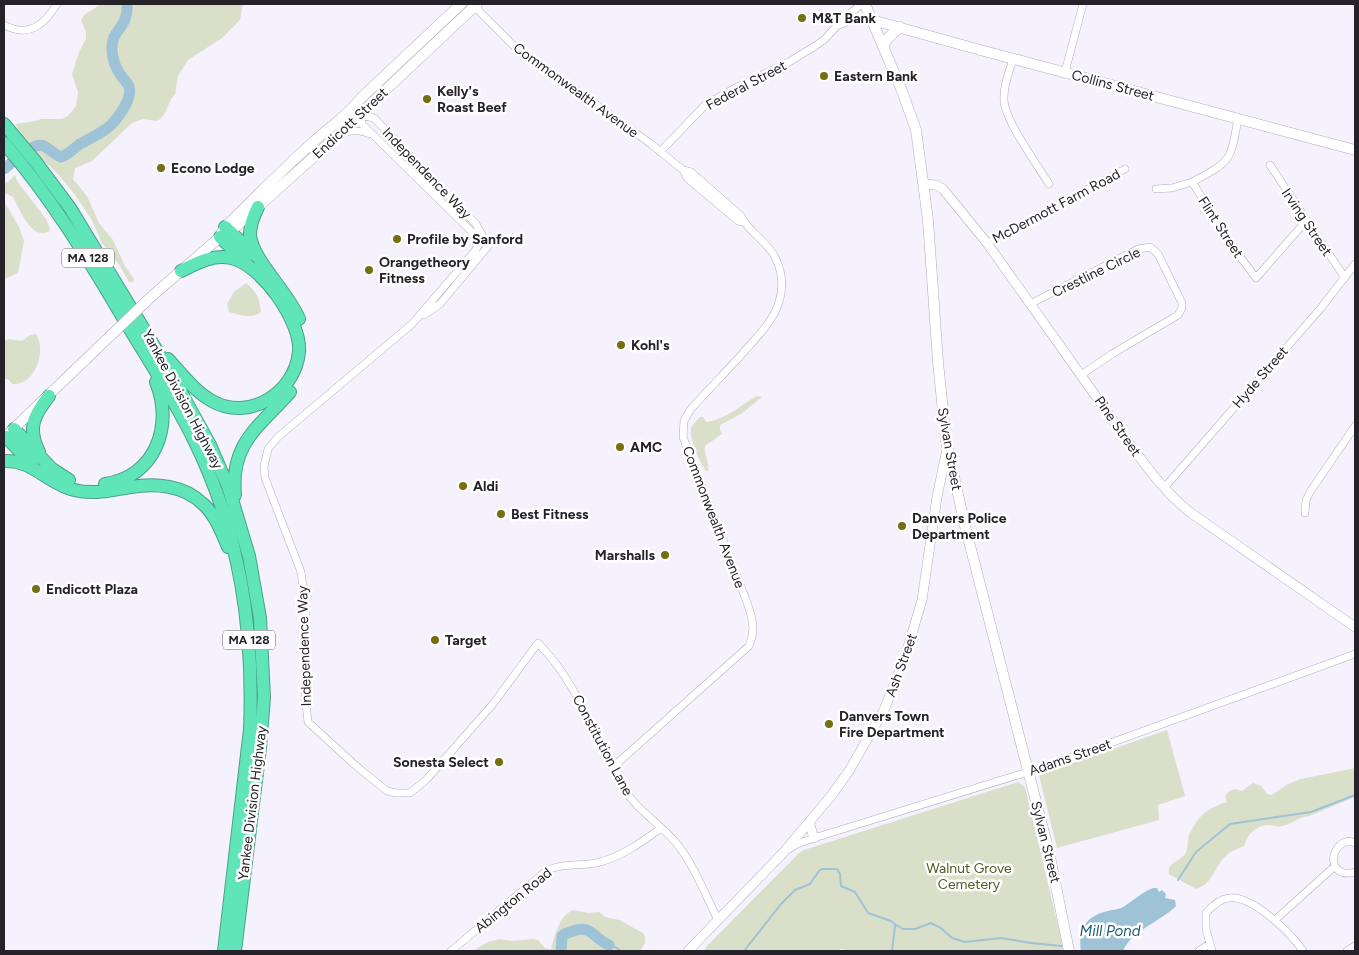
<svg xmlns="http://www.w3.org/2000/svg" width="1359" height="955" font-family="Figtree,sans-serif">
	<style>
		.green { fill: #dadfc9 }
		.water { fill: #9ec3d6 }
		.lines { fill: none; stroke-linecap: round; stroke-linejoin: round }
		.stream { stroke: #9ec3d6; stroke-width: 2 }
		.river { stroke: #9ec3d6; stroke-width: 11 }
		.minor-casing { stroke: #b1acbe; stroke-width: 8 }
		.tertiary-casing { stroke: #b1acbe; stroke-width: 10 }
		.secondary-casing { stroke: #b1acbe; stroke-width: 11 }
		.motorway-casing { stroke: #4ba187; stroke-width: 14 }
		.minor { stroke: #fff; stroke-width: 7 }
		.tertiary { stroke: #fff; stroke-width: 9 }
		.secondary { stroke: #fff; stroke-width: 10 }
		.motorway { stroke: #60e5b9; stroke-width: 12 }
		.secondary-bridge-casing { stroke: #b1acbe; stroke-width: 11; stroke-linecap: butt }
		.secondary-bridge { stroke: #fff; stroke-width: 10 }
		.poi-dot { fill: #756f0f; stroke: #fff; stroke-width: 2 }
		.labels { text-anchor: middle; stroke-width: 5; stroke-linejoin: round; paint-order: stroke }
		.shield { fill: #fff; stroke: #666469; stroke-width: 1 }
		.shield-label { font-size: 12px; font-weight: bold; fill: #252229 }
		.poi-label { font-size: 14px; font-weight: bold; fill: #252229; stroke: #fff; text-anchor: start }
		.street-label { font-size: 14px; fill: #252229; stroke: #fff }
		.park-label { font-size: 14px; fill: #525922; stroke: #fff }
		.water-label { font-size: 15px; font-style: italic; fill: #1a5c77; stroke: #fff }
	</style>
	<rect width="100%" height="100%" fill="#f5f1fd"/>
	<path class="green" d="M101 4H243L240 20 222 38 188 60 178 76 175 94 171 99 165 113 160 119 157 121 143 119 132 123 92 161 75 168 73 179 87 196 99 223 113 240 125 266 134 279 133 282H129L120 266 102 243 92 220 75 195 59 175 36 154 15 124 36 121 41 119H62L68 116 76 106 78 92 72 74 79 52 86 39V32L81 20 84 15Z
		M15 175 17 181 46 219 50 229 48 232C30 239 20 209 13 197L7 194 4 195V182H8Z
		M4 201 19 227 24 241 18 273 4 279Z
		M246 283C258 293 259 298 261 312 252 319 239 315 229 312L227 304 234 292Z
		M36 334C47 351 35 386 12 384L9 380 4 378V341L9 339 22 341 30 335Z
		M757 396 762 397 741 414 720 425V430L722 434 705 446C703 454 710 462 708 471H706C700 462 687 436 692 426 694 423 698 420 700 417H703L706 422C725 420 741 405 757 396Z
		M1167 730 1185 796 1158 805 1159 820 1057 848 1039 775Z
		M1355 768V797L1309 816C1298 817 1292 824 1282 826 1278 827 1275 826 1270 825 1257 824 1247 834 1244 846 1240 848 1233 850 1229 853 1214 864 1215 883 1196 889L1169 874C1167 862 1179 862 1185 854 1189 847 1187 840 1189 835 1199 815 1206 809 1227 802L1225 796C1229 789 1235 788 1242 791L1253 783 1261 786 1267 794 1272 795 1286 785 1301 779Z
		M1018 782 1025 787 1059 930 1063 951H845L843 949 834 951H704L707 946 798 854 804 850Z
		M574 910 588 913 599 912 605 917 619 920 643 933 645 937V943L640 951H473L488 942 500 939 512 941 533 939 538 940 545 948 551 949C555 935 559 915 574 910Z"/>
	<path class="water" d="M1153 888H1157L1159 892 1162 890 1166 894 1165 898 1175 900 1176 906C1160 922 1132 930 1123 951H1081C1078 930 1085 916 1108 911 1113 909 1118 910 1123 907 1133 901 1142 892 1153 888Z"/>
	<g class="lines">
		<path class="stream" d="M1178 880 1196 852 1230 824 1311 812 1355 795
			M609 945 617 948 621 951
			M744 951 781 904 795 890 810 884 819 871 822 869H837L840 874 841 886 855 892 868 913 891 921 896 925 903 929H915L931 923 941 928 952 938 965 942 1001 938 1031 943 1062 946
			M892 951 895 926"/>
		<path class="river" d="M4 169C13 162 33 141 44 146 50 149 53 154 61 157 69 154 73 149 80 144 88 139 98 135 106 129 116 122 133 99 129 87 128 83 124 80 122 77 116 69 112 59 112 49 111 29 129 28 127 4
			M561 951 562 936C566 932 569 933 573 931 591 924 594 939 609 945"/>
		<g class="minor-casing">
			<path id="minor" d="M474 6 522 54 572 87 651 144 683 170 687 178 738 221 744 222
				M4 25C29 38 44 25 57 4
				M839 25 856 18 872 20
				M1013 59C1009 72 1003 87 1004 100 1004 119 1038 166 1049 184
				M1065 72 1083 4
				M1238 119C1230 163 1231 161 1192 182L1241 258 1256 278 1306 221
				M342 133C353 130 360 130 370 134
				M660 152 706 104 737 87 789 62 815 46 825 39 844 18 862 4
				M1270 165 1345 278
				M1156 189 1172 188 1192 182
				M483 237 475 251 412 324 278 437 268 449 264 466 265 478 301 572 306 612 307 646 305 693 308 722 355 765 387 791 396 793H410L427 779 493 704 538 643C580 686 593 736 622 786 636 810 660 823 677 844 694 865 706 896 718 920
				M987 243 1125 169
				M1030 304 1138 249 1150 247 1158 254 1182 303V308L1178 315 1112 354 1081 375
				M424 315 440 304 489 245 483 237 476 224 374 118 360 115 362 124 472 232 483 237
				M1164 488 1321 308 1355 264
				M1305 513 1306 500 1310 492 1355 426
				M613 767 749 646C757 628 751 614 745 597L683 437 684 421 690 410C707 391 725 373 742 354 756 338 773 322 779 302 784 286 782 271 775 257 767 241 749 233 741 216L691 172 683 170
				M1355 843 1349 841C1327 845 1328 880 1355 872
				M789 849 797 844 814 838 1047 766 1355 654
				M1275 920 1335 866
				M451 951 546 871C561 863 579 866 596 863 620 858 642 842 661 828
				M1199 951 1209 944
				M1212 951 1206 929V913C1212 906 1220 899 1229 898 1252 895 1291 933 1303 951
				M1347 951 1355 946"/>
		</g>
		<g class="tertiary-casing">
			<path id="tertiary" d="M924 184 936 185 943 189 987 243 1134 450C1152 474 1168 495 1191 513L1355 627
				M809 822 814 838
				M688 951 783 853 831 796 849 771 884 710 905 657 922 600 937 497 947 449"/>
		</g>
		<g class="secondary-casing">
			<path id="secondary" d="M865 4 902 91 916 130 928 220 938 362 946 441 966 530 1049 852 1069 951
				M872 20 984 51 1355 150
				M883 46 888 38 900 27
				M221 234 225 227C254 199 282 170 312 143 328 128 347 116 360 99L461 4
				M152 296 220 237 230 232 327 145 477 4
				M8 434 106 340"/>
		</g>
		<g class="motorway-casing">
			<path id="motorway" d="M4 124 35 161 70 208 171 374 210 445 219 466 228 486 249 556 260 618 264 697 260 748 235 951
				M4 143C52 199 88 258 125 321 149 361 175 400 195 442 240 534 254 628 250 729L224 951
				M258 207C254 215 250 225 250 234 251 259 289 293 299 319
				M225 227 255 255
				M220 237 245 261
				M168 359C181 373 194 391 212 401 249 422 295 393 299 352 302 322 261 264 231 258 213 254 197 263 181 271
				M14 429 52 469 69 480
				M6 437 32 464
				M39 452C27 428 34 415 49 396
				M4 461C32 459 48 484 74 490 94 495 111 490 131 487 155 483 184 485 203 504 215 514 222 533 228 547
				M105 484C155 477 174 426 156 382
				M235 495C230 443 259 427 290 392"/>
		</g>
		<use href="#minor" class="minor"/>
		<use href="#tertiary" class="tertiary"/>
		<use href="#secondary" class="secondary"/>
		<use href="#motorway" class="motorway"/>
		<g class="secondary-bridge-casing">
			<path id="secondary-bridge" d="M106 340 152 296"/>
		</g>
		<use href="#secondary-bridge" class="secondary-bridge"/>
	</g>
	<g class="poi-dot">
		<circle cx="802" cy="18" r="5"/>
		<circle cx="824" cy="76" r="5"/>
		<circle cx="427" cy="99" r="5"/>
		<circle cx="161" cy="168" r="5"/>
		<circle cx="397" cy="239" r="5"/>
		<circle cx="369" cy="270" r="5"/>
		<circle cx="621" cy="345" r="5"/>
		<circle cx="620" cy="447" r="5"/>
		<circle cx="463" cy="486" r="5"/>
		<circle cx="501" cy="514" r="5"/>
		<circle cx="902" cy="526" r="5"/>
		<circle cx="665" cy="555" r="5"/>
		<circle cx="36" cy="589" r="5"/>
		<circle cx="435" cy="640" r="5"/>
		<circle cx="829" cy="724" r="5"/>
		<circle cx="499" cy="762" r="5"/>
	</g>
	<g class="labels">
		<g class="shield">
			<rect x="62" y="248.5" width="52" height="19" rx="4"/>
			<rect x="223" y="630.5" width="52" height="19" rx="4"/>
		</g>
		<g class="shield-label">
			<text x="88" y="262">MA 128</text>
			<text x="249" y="644">MA 128</text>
		</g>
		<g class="poi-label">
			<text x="812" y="23">M&amp;T Bank</text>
			<text x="834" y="81">Eastern Bank</text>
			<text x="437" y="96">Kelly's<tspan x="437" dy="16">Roast Beef</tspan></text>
			<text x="171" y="173">Econo Lodge</text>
			<text x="407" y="244">Profile by Sanford</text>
			<text x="379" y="267">Orangetheory<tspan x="379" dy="16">Fitness</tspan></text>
			<text x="631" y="350">Kohl's</text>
			<text x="630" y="452">AMC</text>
			<text x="473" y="491">Aldi</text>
			<text x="511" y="519">Best Fitness</text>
			<text x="912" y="523">Danvers Police<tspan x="912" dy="16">Department</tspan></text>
			<text x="655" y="560" text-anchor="end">Marshalls</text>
			<text x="46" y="594">Endicott Plaza</text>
			<text x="445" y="645">Target</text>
			<text x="839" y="721">Danvers Town<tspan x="839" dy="16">Fire Department</tspan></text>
			<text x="489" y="767" text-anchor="end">Sonesta Select</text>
		</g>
		<g class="street-label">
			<text transform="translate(746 85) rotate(-28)" y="5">Federal Street</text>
			<text transform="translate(1113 85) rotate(15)" y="5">Collins Street</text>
			<text transform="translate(576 90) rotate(36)" y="5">Commonwealth Avenue</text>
			<text transform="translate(350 123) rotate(-43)" y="5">Endicott Street</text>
			<text transform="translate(427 173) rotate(46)" y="5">Independence Way</text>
			<text transform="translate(1056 206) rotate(-28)" y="5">McDermott Farm Road</text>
			<text transform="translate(1307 222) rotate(56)" y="5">Irving Street</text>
			<text transform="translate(1221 227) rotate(57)" y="5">Flint Street</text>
			<text transform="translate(1096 272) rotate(-26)" y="5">Crestline Circle</text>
			<text transform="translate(1260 377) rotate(-49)" y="5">Hyde Street</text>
			<text transform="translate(183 399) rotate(62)" y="5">Yankee Division Highway</text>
			<text transform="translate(1118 426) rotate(55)" y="5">Pine Street</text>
			<text transform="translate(950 449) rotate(80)" y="5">Sylvan Street</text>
			<text transform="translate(714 517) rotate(69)" y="5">Commonwealth Avenue</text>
			<text transform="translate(304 646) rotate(-92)" y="5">Independence Way</text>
			<text transform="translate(901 665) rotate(-70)" y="5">Ash Street</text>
			<text transform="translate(603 745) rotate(62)" y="5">Constitution Lane</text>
			<text transform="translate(1070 757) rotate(-19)" y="5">Adams Street</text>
			<text transform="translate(252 803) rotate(-83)" y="5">Yankee Division Highway</text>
			<text transform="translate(1046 842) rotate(76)" y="5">Sylvan Street</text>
			<text transform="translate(513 900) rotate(-39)" y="5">Abington Road</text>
		</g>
		<g class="park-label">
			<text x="969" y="873">Walnut Grove<tspan x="969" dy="16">Cemetery</tspan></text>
		</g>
		<g class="water-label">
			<text x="1110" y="936">Mill Pond</text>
		</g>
	</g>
	<rect width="1359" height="955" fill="none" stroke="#252229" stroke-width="10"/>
</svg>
